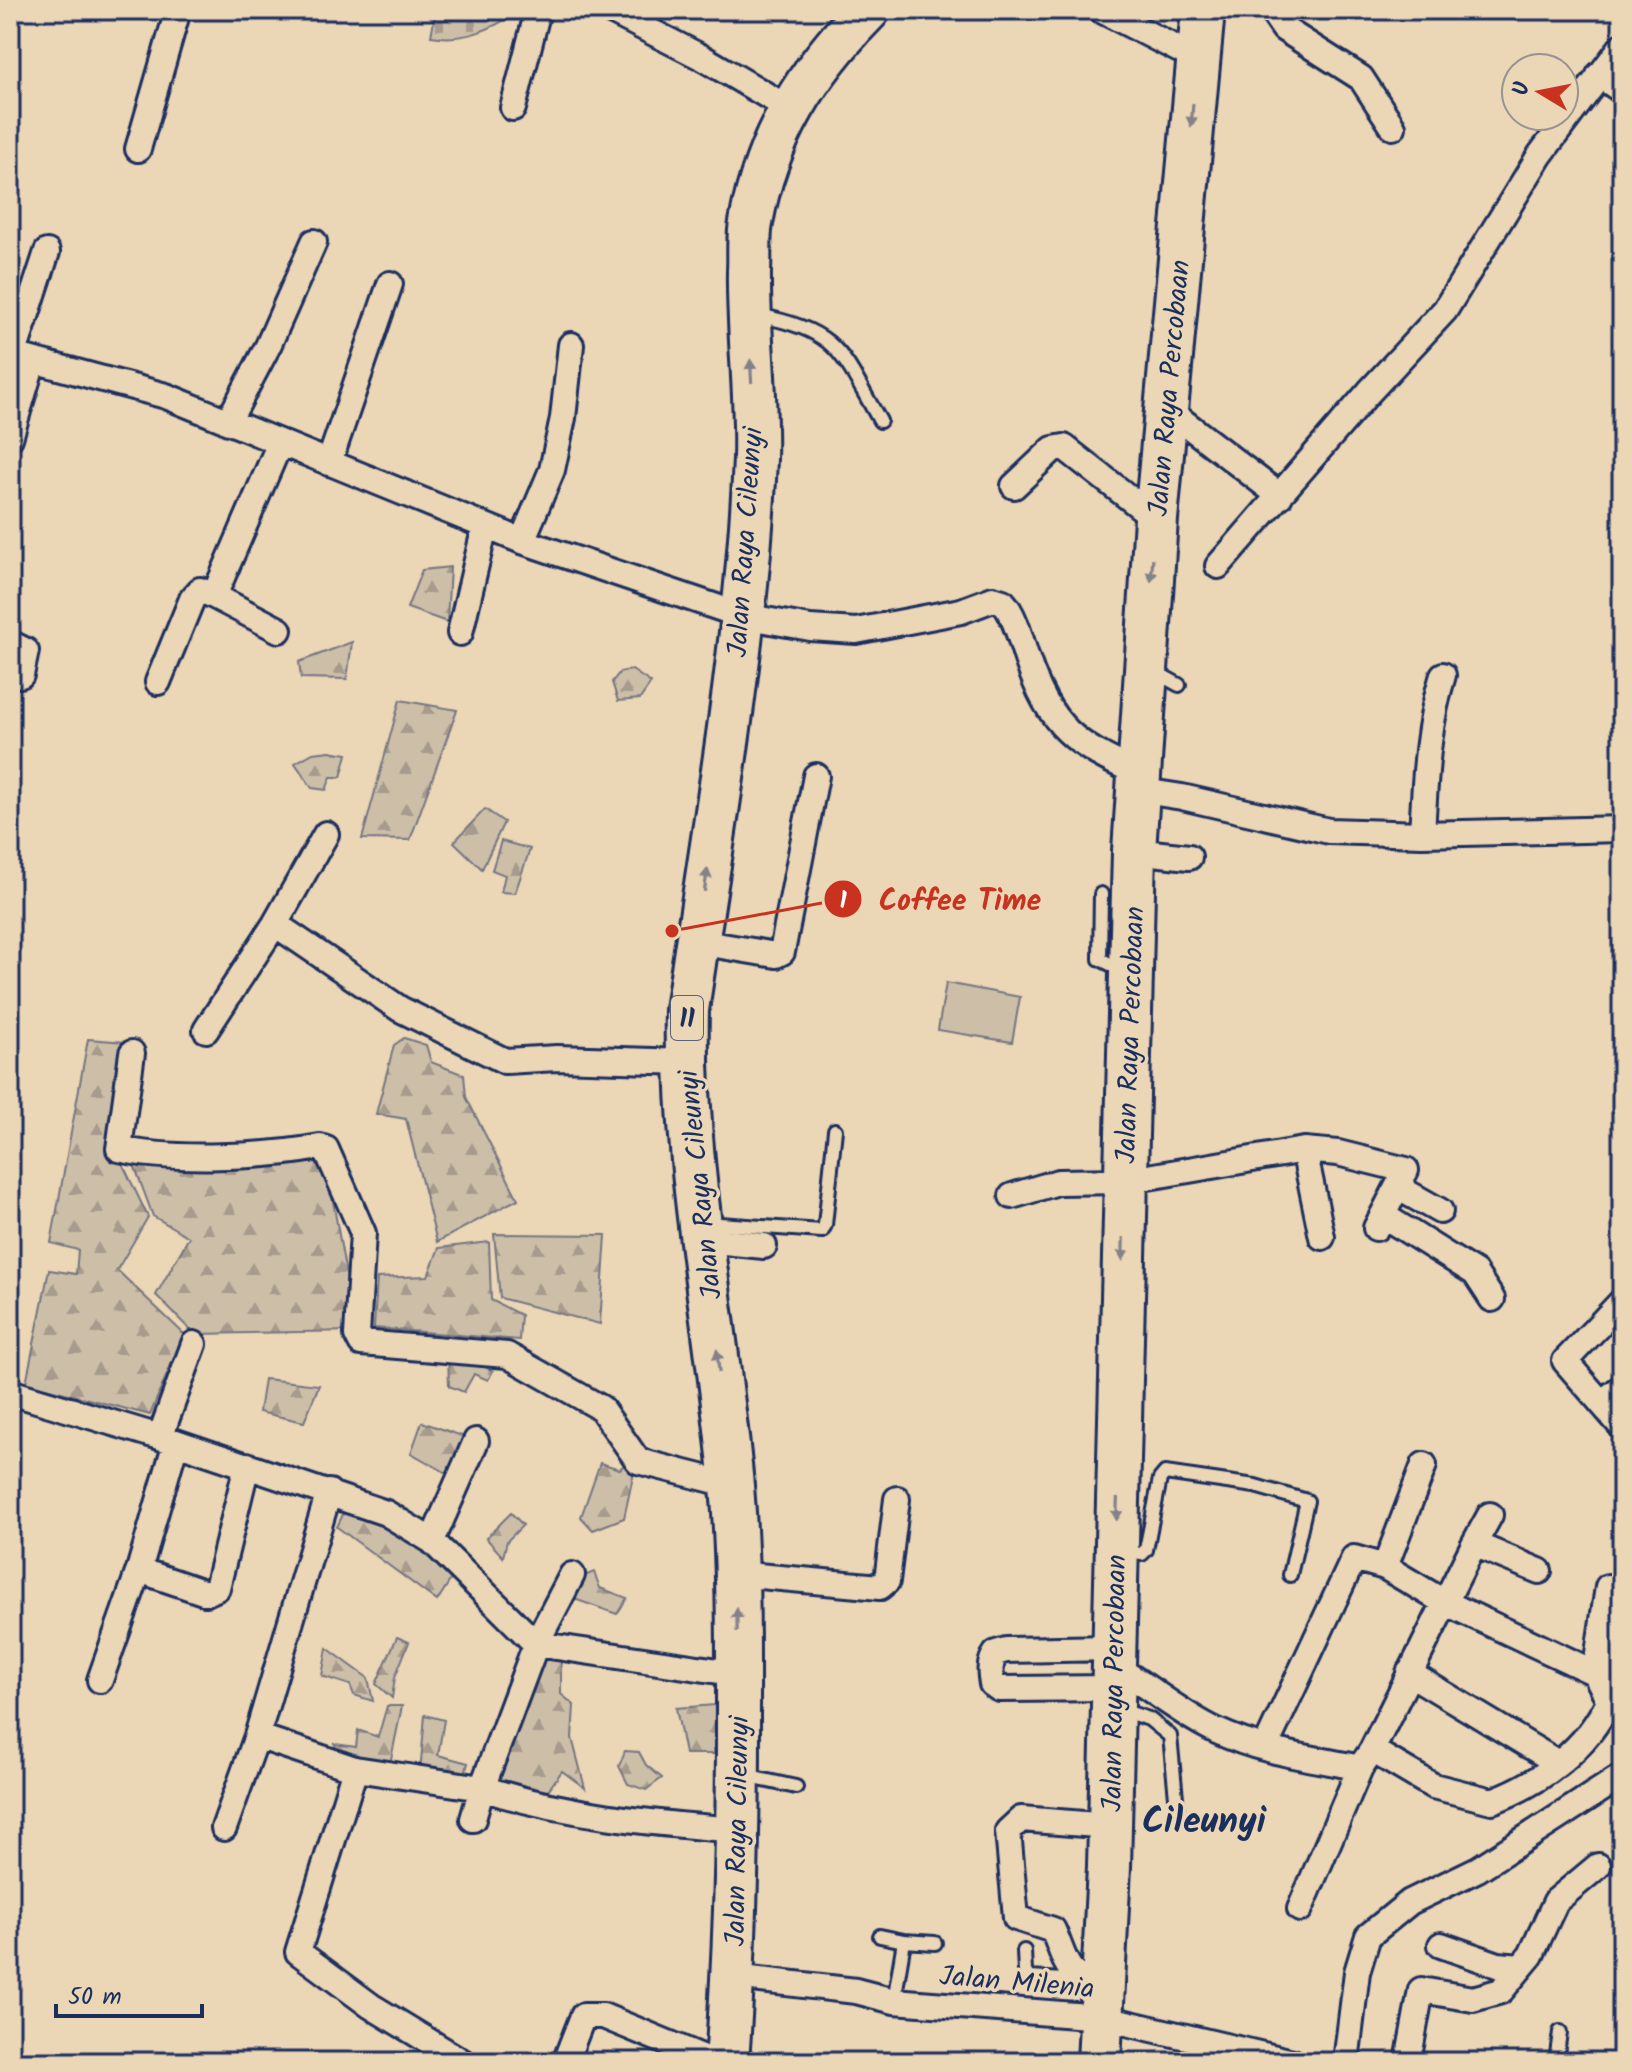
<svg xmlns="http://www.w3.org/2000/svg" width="1632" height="2072" font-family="Kalam,sans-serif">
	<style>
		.green { fill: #cdbea8; stroke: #747683; stroke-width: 2 }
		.forest { fill: url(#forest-firs); stroke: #747683; stroke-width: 2 }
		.cemetery { fill: url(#cemetery-stones); stroke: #747683; stroke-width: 2 }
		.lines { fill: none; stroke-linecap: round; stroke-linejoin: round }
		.lane-casing { stroke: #1b2f5e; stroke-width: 18 }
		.street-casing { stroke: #1b2f5e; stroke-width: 30 }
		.highway-casing { stroke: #1b2f5e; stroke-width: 48 }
		.lane { stroke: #ebd6b5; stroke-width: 12 }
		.street { stroke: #ebd6b5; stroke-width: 24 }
		.highway { stroke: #ebd6b5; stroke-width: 42 }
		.oneway { fill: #83828a }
		.labels { text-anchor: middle; stroke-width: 7; stroke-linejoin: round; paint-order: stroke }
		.shield { fill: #ebd6b5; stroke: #596178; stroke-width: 2 }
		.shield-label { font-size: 26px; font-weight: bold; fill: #1b2f5e }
		.street-label { font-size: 28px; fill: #1b2f5e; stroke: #ebd6b5 }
		.district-label { font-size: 36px; font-weight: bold; fill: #1b2f5e; stroke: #ebd6b5 }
		.leader { fill: none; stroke: #c8321e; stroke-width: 3 }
		.callout-dot { fill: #c8321e; stroke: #ebd6b5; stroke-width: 3 }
		.mark-label { font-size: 24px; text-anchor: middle; font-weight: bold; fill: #fff }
		.callout-label { font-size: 30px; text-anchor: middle; font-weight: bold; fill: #c8321e; stroke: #ebd6b5; stroke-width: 7; stroke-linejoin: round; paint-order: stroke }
	</style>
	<defs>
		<pattern id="forest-firs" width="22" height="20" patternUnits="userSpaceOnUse" patternTransform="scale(2)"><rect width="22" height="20" fill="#cdbea8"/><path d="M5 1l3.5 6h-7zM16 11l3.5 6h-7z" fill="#a69b8c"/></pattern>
		<pattern id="cemetery-stones" width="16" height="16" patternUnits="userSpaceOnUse" patternTransform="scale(2)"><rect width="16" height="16" fill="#cdbea8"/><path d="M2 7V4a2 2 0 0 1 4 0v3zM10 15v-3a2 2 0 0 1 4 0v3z" fill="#a69b8c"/></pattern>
	</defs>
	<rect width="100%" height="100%" fill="#ebd6b5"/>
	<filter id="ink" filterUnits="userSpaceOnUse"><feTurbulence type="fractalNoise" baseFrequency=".0125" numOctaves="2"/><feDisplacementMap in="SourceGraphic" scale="16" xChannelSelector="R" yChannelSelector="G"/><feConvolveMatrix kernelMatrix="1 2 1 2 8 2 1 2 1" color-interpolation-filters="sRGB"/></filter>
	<g filter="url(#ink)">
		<path class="green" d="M946 983 1020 997 1012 1042 938 1030Z"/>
		<path class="forest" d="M450 567 447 622 407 608 422 570Z
			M352 642 347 679 301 678 299 662Z
			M632 670 651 683 640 699 618 701 612 682 620 672Z
			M400 700 457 710 410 840 362 839Z
			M330 751 347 754 341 777H331L326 790 312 788 295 763 313 753Z
			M485 809 504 822 482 869 454 842Z
			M501 841 530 849 515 893 501 892 505 875 492 870Z
			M404 1038 426 1045 431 1062 464 1075 466 1097 518 1199 437 1242 406 1119 376 1114 394 1045Z
			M88 1039 126 1042 114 1146 148 1217 117 1270 184 1334 150 1415 26 1383 49 1270 76 1274 78 1250 51 1243Z
			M324 1150 356 1331 194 1334 156 1295 189 1237 153 1216 130 1154Z
			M494 1234 606 1235 600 1324 500 1298Z
			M489 1242 491 1300 521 1315 519 1340 374 1328 377 1278 428 1276 439 1248Z
			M448 1354H481L483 1366 493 1371 488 1380 474 1374 464 1392 449 1386Z
			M264 1379 319 1385 304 1422 259 1412Z
			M422 1422 465 1437 447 1473 411 1453Z
			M628 1461 635 1467 624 1518 593 1530 581 1517 600 1463 620 1469Z
			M345 1510 422 1541 451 1579 437 1601 337 1527Z
			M511 1513 523 1525 507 1541 503 1557 486 1538Z
			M594 1572 600 1588 627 1598 617 1614 577 1600 570 1582Z
			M397 1637 409 1642 395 1677 392 1698 376 1684Z
			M327 1648 368 1678 373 1701 354 1695 350 1685 322 1676Z
			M536 1651 561 1657V1694L574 1705 572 1738 585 1788 562 1771 544 1796 492 1784Z
			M715 1705 714 1754H685L676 1708Z
			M387 1706H402L390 1764 338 1759 335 1744 356 1747 358 1730 378 1737Z
			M425 1715 444 1720 438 1755 468 1763 463 1780 420 1774Z
			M625 1751 639 1752 646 1765 662 1778 646 1790 628 1784 619 1766Z"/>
		<path class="cemetery" d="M436 10H520C493 29 464 42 431 36Z"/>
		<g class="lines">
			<g class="lane-casing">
				<path id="lane" d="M757 315C841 332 840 352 880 421
					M1152 670 1179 685
					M1101 894 1100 959 1124 971
					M705 1223 822 1231 825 1225 835 1130
					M1123 1552 1142 1554 1146 1550 1160 1479 1165 1473 1255 1486 1307 1501 1290 1575
					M1121 1710 1149 1719 1170 1736 1177 1808
					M745 1776 796 1787
					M880 1936 904 1941
					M1024 1951 1025 1972 1029 1978 1081 1981
					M894 2001 904 1941 935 1943
					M1556 2062 1560 2032"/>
			</g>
			<g class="street-casing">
				<path id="street" d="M609 10 703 58 790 109
					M1101 10 1197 59
					M1271 10 1284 29 1361 78 1393 127
					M1599 75 1622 91
					M513 108 538 10
					M138 149 178 10
					M10 354 166 396 522 541 743 616 810 628 856 631 961 611 993 599 1003 602C1015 615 1021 641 1027 659 1050 727 1075 745 1138 773
					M13 356 47 252
					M1168 410 1280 496
					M228 422 268 346 314 242
					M10 438 33 361
					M329 463 390 284
					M1014 486 1053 449 1064 447 1156 519
					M522 541 552 470 563 418 571 345
					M1218 566 1369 392 1445 310 1540 155 1622 46
					M214 596 279 630
					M460 633 485 526
					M10 643 26 651 21 675
					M158 682 192 599 200 590 214 596 279 445
					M1137 790 1182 797 1329 831 1422 834C1425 780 1427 727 1443 675
					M1422 834 1622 829
					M1134 851 1189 857
					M275 924 400 1009 505 1061 557 1058 686 1062
					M698 942 776 955 782 952 816 776
					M206 1030 275 924 326 834
					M132 1053 119 1149C170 1161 268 1157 320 1147L326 1149 363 1233 357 1335 361 1343 507 1355 601 1408 638 1461 732 1485
					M1304 1150 1322 1237
					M1399 1188 1440 1211
					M1012 1196 1058 1182 1125 1181 1304 1150 1338 1153 1406 1170 1376 1228
					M1384 1216 1475 1273 1492 1299
					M704 1240 764 1246
					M1622 1301 1565 1361 1622 1427
					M10 1392 176 1442 386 1513 432 1541 536 1644 739 1674
					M1602 1402 1622 1387
					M160 1437 194 1344
					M432 1541 476 1441
					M1474 1544 1490 1515
					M1385 1567 1424 1465
					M139 1570 206 1593 217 1588 247 1465
					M736 1574 880 1587 887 1581 897 1499
					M1604 1613C1626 1644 1622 1665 1609 1700
					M1113 1666C1148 1685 1180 1714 1217 1731 1261 1752 1312 1758 1360 1768L1372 1750 1433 1786 1492 1801C1541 1783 1588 1748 1609 1700L1595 1673 1444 1602 1385 1567 1354 1558 1265 1748
					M1409 1673 1558 1763
					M1595 1673 1608 1587
					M100 1680 139 1570 176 1442
					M1112 1688 999 1689 992 1684C990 1672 989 1663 996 1653L1006 1650 1113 1648
					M257 1736 329 1492
					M1372 1750 1474 1544 1539 1571
					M355 1769 298 1952 371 2006 463 2062
					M473 1819 482 1788C565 1815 650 1823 737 1830
					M224 1828 257 1736 355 1769 482 1788 536 1644 572 1575
					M1300 1909 1360 1768
					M1441 1945 1498 1965 1521 1967
					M734 1977 856 1991 894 2001 1101 2017 1293 2062
					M1103 1986C1064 1977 1067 1962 1053 1930L1016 1918 1008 1831 1021 1819 1109 1826
					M565 2062 583 2016H603L709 2060 727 2061
					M1346 2062 1357 1972 1368 1936 1410 1902 1478 1869 1622 1776
					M1408 2062 1421 1990 1473 1999 1501 1991 1531 1955 1556 1901 1598 1866"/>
			</g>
			<g class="highway-casing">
				<path id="highway" d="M727 2062C735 1951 738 1840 738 1729 738 1648 739 1567 732 1486 718 1328 683 1169 687 1010 714 827 747 643 755 459 757 396 748 334 749 271 750 256 748 238 751 223 766 137 808 71 868 10
					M1099 2062 1109 1867 1134 851 1156 519 1203 10"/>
			</g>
			<use href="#lane" class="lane"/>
			<use href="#street" class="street"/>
			<use href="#highway" class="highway"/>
		</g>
		<defs><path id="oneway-solid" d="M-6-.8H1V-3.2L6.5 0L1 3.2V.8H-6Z" transform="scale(2)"/></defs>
		<g class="oneway">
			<use href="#oneway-solid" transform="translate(1192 115) rotate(95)"/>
			<use href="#oneway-solid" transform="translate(751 371) rotate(-93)"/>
			<use href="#oneway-solid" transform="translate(1152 570) rotate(94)"/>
			<use href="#oneway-solid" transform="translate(706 880) rotate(-82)"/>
			<use href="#oneway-solid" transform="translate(1123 1249) rotate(91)"/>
			<use href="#oneway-solid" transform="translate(718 1361) rotate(-96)"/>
			<use href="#oneway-solid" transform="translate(1117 1509) rotate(92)"/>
			<use href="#oneway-solid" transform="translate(737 1620) rotate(-91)"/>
		</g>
	</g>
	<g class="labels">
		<rect class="shield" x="671" y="996" width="32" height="44" rx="6"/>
		<g class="shield-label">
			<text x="687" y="1027">11</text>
		</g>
		<g class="street-label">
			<text transform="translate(1168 388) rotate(-85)" y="10">Jalan Raya Percobaan</text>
			<text transform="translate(744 542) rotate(-86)" y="10">Jalan Raya Cileunyi</text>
			<text transform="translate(1129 1035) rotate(-88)" y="10">Jalan Raya Percobaan</text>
			<text transform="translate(699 1185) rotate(-96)" y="10">Jalan Raya Cileunyi</text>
			<text transform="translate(1113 1683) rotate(-89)" y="10">Jalan Raya Percobaan</text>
			<text transform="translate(736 1831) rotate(-89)" y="10">Jalan Raya Cileunyi</text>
			<text transform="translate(1017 1981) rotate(5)" y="10">Jalan Milenia</text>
		</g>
		<g class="district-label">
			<text x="1204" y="1832">Cileunyi</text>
		</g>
	</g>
	<path class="leader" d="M672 931L843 899"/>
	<g class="callout-dot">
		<circle cx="672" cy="931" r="8"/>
		<circle cx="843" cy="899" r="20"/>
	</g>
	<g class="mark-label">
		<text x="843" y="908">1</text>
	</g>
	<g class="callout-label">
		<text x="960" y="910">Coffee Time</text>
	</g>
	<rect width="1632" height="2072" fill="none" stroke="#ebd6b5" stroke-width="40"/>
	<rect x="20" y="20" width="1592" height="2032" fill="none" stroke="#1b2f5e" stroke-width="3" filter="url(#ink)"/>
	<g transform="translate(1540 92) rotate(280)"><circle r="38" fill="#ebd6b5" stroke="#989392" stroke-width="2"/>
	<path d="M0-6L14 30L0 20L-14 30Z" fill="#c8321e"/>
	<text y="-12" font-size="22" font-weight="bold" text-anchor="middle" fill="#1b2f5e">U</text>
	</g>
	<path d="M56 2004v12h146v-12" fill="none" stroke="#1b2f5e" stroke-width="4"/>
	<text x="68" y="2004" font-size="24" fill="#1b2f5e" stroke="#ebd6b5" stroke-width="6" paint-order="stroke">50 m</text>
</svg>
